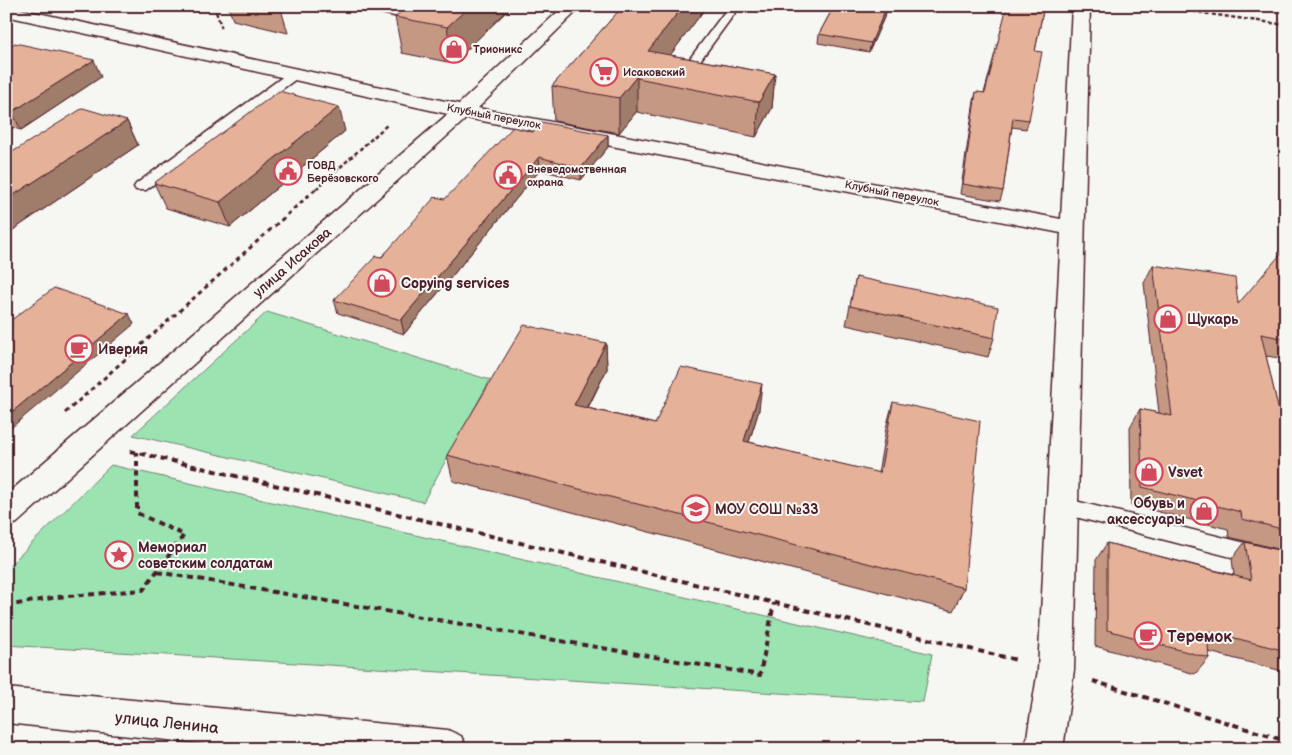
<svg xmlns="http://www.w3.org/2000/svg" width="1292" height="755" font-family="'Balsamiq Sans',sans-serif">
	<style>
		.green { fill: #9be4b2; stroke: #72826e }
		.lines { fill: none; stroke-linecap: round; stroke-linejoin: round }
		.lane-casing { stroke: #4a1f2b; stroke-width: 3 }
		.street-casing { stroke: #4a1f2b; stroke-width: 3 }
		.secondary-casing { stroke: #4a1f2b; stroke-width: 3 }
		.path-far2 { stroke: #4a1f2b; stroke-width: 2.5; stroke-dasharray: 4 2.5; stroke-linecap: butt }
		.path-far1 { stroke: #4a1f2b; stroke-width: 3; stroke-dasharray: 4.5 4; stroke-linecap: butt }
		.path { stroke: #4a1f2b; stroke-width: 4; stroke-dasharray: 6 4.5; stroke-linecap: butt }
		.lane { fill: #f6f6f2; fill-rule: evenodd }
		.street { fill: #f6f6f2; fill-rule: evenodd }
		.secondary { fill: #f6f6f2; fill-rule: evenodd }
		.wall { fill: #c59884; stroke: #4a1f2b }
		.shaded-wall { fill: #a07c6b; stroke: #4a1f2b }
		.building { fill: #e5b199; stroke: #4a1f2b }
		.labels { text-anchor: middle; stroke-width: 4; stroke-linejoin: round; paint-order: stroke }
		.far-poi-label { font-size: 11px; font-weight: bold; fill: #4a1f2b; stroke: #f6f6f2; text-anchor: start }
		.far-street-label { font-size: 11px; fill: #4a1f2b; stroke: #f6f6f2 }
		.street-label { font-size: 14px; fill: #4a1f2b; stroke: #f6f6f2 }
		.poi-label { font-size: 14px; font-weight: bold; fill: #4a1f2b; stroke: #f6f6f2; text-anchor: start }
		.near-poi-label { font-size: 16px; font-weight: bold; fill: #4a1f2b; stroke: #f6f6f2; text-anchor: start }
		.near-street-label { font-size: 16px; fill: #4a1f2b; stroke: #f6f6f2 }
	</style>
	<rect width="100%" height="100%" fill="#f6f6f2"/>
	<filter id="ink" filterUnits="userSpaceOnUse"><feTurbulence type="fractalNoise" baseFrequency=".02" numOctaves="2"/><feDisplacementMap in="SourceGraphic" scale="10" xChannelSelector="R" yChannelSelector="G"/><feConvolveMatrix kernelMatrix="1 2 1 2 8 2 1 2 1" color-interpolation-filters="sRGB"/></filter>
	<g filter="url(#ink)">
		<path class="green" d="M267 312 490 380 423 502 133 435Z
			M111 465 932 654 923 702 6 645V569Z"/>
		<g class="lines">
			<g class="lane-casing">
				<path id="lane" d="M358 6H379L401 11 408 6H420L403 18 359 8Z
					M729 6H740L691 73 694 76 692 79 680 78 678 75 680 72Z
					M296 69 300 70 302 73 300 76 146 190H136L134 187 136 184 292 70Z
					M1063 498 1286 553V571L1056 512 1053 506 1056 500Z"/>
			</g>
			<g class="street-casing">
				<path id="street" d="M6 6 459 104 564 6H582L478 108 1061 219 1072 6H1090L1074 670 1063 749H1025L1038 670 1061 233 467 118 17 523 6 527V495L448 114 6 16Z"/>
			</g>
			<g class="secondary-casing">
				<path id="secondary" d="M6 688 448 730 461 736 467 749H254L6 723Z"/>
			</g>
			<path class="path-far2" d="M214 6 222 29
				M1154 6 1286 25
				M1201 6 1202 13
				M316 189 388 124"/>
			<path class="path-far1" d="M65 413 317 188"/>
			<path class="path" d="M130 451 1017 660
				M157 572 760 675 774 603
				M6 606 57 597 143 590 184 535 137 513V452
				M1093 681 1286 741"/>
			<use href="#lane" class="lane"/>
			<use href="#street" class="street"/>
			<use href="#secondary" class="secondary"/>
		</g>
		<path class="wall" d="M228 6H280L288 33 233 20Z
			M512 6 453 63 402 53 395 17Z
			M623 6H707L670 55 775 74 772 108 756 137 637 112V111L619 133 554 121 552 86Z
			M834 6H889L869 52 818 43 819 34Z
			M1002 6H1044L1035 51 1029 120 1026 129 1012 127 1003 191 1000 201 960 194 974 101 976 92 984 93 1007 9 1002 8Z
			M6 48 101 77 21 130 6 126Z
			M127 121 138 145 10 232 6 231V156Z
			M345 131 230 227 166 208 154 183Z
			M533 132 608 135V147L581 180 540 170 404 334 338 313 334 300 445 199Z
			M1286 253V359L1266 356 1286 442V551L1229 537 1228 529 1131 505 1130 427 1140 409 1159 413 1144 283 1153 265 1238 304Z
			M856 277 994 338 988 357 846 325Z
			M606 343 607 369 588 408 655 424 759 410 749 442 878 473 886 428 893 402 964 588 953 611 453 481 447 455Z
			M1245 542 1286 552V672L1209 652V658L1195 674 1095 646 1096 560 1107 543 1234 575 1232 559Z"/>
		<path class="shaded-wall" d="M470 6H512L453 63 447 27Z
			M683 6H707L651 81 648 51Z
			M887 6H889L869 52 871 43Z
			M94 60 101 77 21 130 12 112Z
			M775 74 772 108 756 137 759 102Z
			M637 76V111L619 133V98Z
			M339 107 345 131 230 227 220 202Z
			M127 121 138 145 10 232 6 226V200Z
			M608 135V147L581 180V168Z
			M539 157 540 170 404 334 401 320Z
			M129 314 134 324 6 432V417Z
			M606 343 607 369 576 430 574 405Z
			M762 384 759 410 741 467 744 441Z"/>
		<path class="building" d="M408 6H470L447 27 395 17Z
			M623 6H683L648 51 775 74 759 102 637 78V76L619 98 552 86Z
			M834 6H887L871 43 819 34Z
			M1007 6H1044L1035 51 1042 52 1029 120 1013 118 1003 191 963 184 976 92 985 93Z
			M15 43 94 60 12 112 6 111V48Z
			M279 91 339 107 220 202 154 183Z
			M83 108 127 121 6 200V156Z
			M541 122 608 135 581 168 539 157 401 320 334 300 376 256 382 257 435 197 445 199 513 127 533 132Z
			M1285 249 1286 253V339L1261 334 1286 442V530L1242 519 1241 512 1142 487 1140 409 1172 416 1153 265 1235 278 1238 304Z
			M856 277 998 307 994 338 850 306Z
			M54 288 129 314 6 417V324Z
			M524 325 606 343 574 405 655 424 681 367 762 384 744 441 880 473 893 402 980 421 964 588 447 455Z
			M1245 542 1286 552V651L1207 631 1209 658 1107 630V543L1251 580Z"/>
	</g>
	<defs>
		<g id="shop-ring" transform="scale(1.4375)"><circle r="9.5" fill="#f6f6f2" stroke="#d1495b" stroke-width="1.5"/><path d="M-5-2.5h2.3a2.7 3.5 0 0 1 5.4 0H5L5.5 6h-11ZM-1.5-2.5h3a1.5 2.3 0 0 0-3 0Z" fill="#d1495b"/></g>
		<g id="supermarket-ring" transform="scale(1.4375)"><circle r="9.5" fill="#f6f6f2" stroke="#d1495b" stroke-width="1.5"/><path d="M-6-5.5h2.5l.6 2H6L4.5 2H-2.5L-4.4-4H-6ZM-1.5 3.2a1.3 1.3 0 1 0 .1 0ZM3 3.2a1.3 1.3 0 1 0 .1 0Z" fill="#d1495b"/></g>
		<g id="civic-ring" transform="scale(1.4375)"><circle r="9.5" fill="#f6f6f2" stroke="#d1495b" stroke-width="1.5"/><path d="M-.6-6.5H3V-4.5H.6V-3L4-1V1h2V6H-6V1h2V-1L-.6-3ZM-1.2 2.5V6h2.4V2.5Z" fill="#d1495b"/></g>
		<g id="cafe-ring" transform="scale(1.4375)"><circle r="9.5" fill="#f6f6f2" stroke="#d1495b" stroke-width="1.5"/><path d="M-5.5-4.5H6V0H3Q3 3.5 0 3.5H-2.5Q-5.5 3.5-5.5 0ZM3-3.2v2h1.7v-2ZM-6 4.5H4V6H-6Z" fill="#d1495b"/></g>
		<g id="school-ring" transform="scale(1.4375)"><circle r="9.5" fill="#f6f6f2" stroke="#d1495b" stroke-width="1.5"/><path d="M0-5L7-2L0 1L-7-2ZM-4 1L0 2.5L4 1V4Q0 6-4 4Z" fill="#d1495b"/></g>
		<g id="sight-ring" transform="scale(1.4375)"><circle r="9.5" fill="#f6f6f2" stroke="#d1495b" stroke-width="1.5"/><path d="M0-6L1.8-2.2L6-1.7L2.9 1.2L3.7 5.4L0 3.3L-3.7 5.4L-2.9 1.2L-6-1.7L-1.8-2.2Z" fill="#d1495b"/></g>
	</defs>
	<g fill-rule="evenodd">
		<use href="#shop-ring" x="454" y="49"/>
		<use href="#supermarket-ring" x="604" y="72"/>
		<use href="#civic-ring" x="288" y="171"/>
		<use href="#civic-ring" x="508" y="175"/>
		<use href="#shop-ring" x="382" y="283"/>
		<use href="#shop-ring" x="1168" y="319"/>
		<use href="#cafe-ring" x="79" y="349"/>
		<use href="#shop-ring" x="1149" y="472"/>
		<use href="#school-ring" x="696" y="509"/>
		<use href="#shop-ring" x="1204" y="511"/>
		<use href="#sight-ring" x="119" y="555"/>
		<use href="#cafe-ring" x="1148" y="636"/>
	</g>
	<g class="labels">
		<g class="far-poi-label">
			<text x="473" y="53">Трионикс</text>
			<text x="623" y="76">Исаковский</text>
			<text x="307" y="169">ГОВД<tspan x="307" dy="13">Берёзовского</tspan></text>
			<text x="527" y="173">Вневедомственная<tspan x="527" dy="13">охрана</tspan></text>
		</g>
		<g class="far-street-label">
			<text transform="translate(494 116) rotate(11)" y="4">Клубный переулок</text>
			<text transform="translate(892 193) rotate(11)" y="4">Клубный переулок</text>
		</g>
		<g class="street-label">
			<text transform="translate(292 262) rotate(-41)" y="5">улица Исакова</text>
		</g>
		<g class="poi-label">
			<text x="401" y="288">Copying services</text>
			<text x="1187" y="324">Щукарь</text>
			<text x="98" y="354">Иверия</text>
			<text x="1168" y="477">Vsvet</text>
			<text x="1185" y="508" text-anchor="end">Обувь и<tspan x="1185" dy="16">аксессуары</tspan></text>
			<text x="715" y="514">МОУ СОШ №33</text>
			<text x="138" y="552">Мемориал<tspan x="138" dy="16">советским солдатам</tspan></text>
		</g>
		<g class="near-poi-label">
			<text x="1167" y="642">Теремок</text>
		</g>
		<g class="near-street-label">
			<text transform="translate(167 722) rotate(6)" y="6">улица Ленина</text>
		</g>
	</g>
	<rect width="1292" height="755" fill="none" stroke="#f6f6f2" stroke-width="25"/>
	<rect x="12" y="12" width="1267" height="730" fill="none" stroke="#4a1f2b" stroke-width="2" filter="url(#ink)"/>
</svg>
